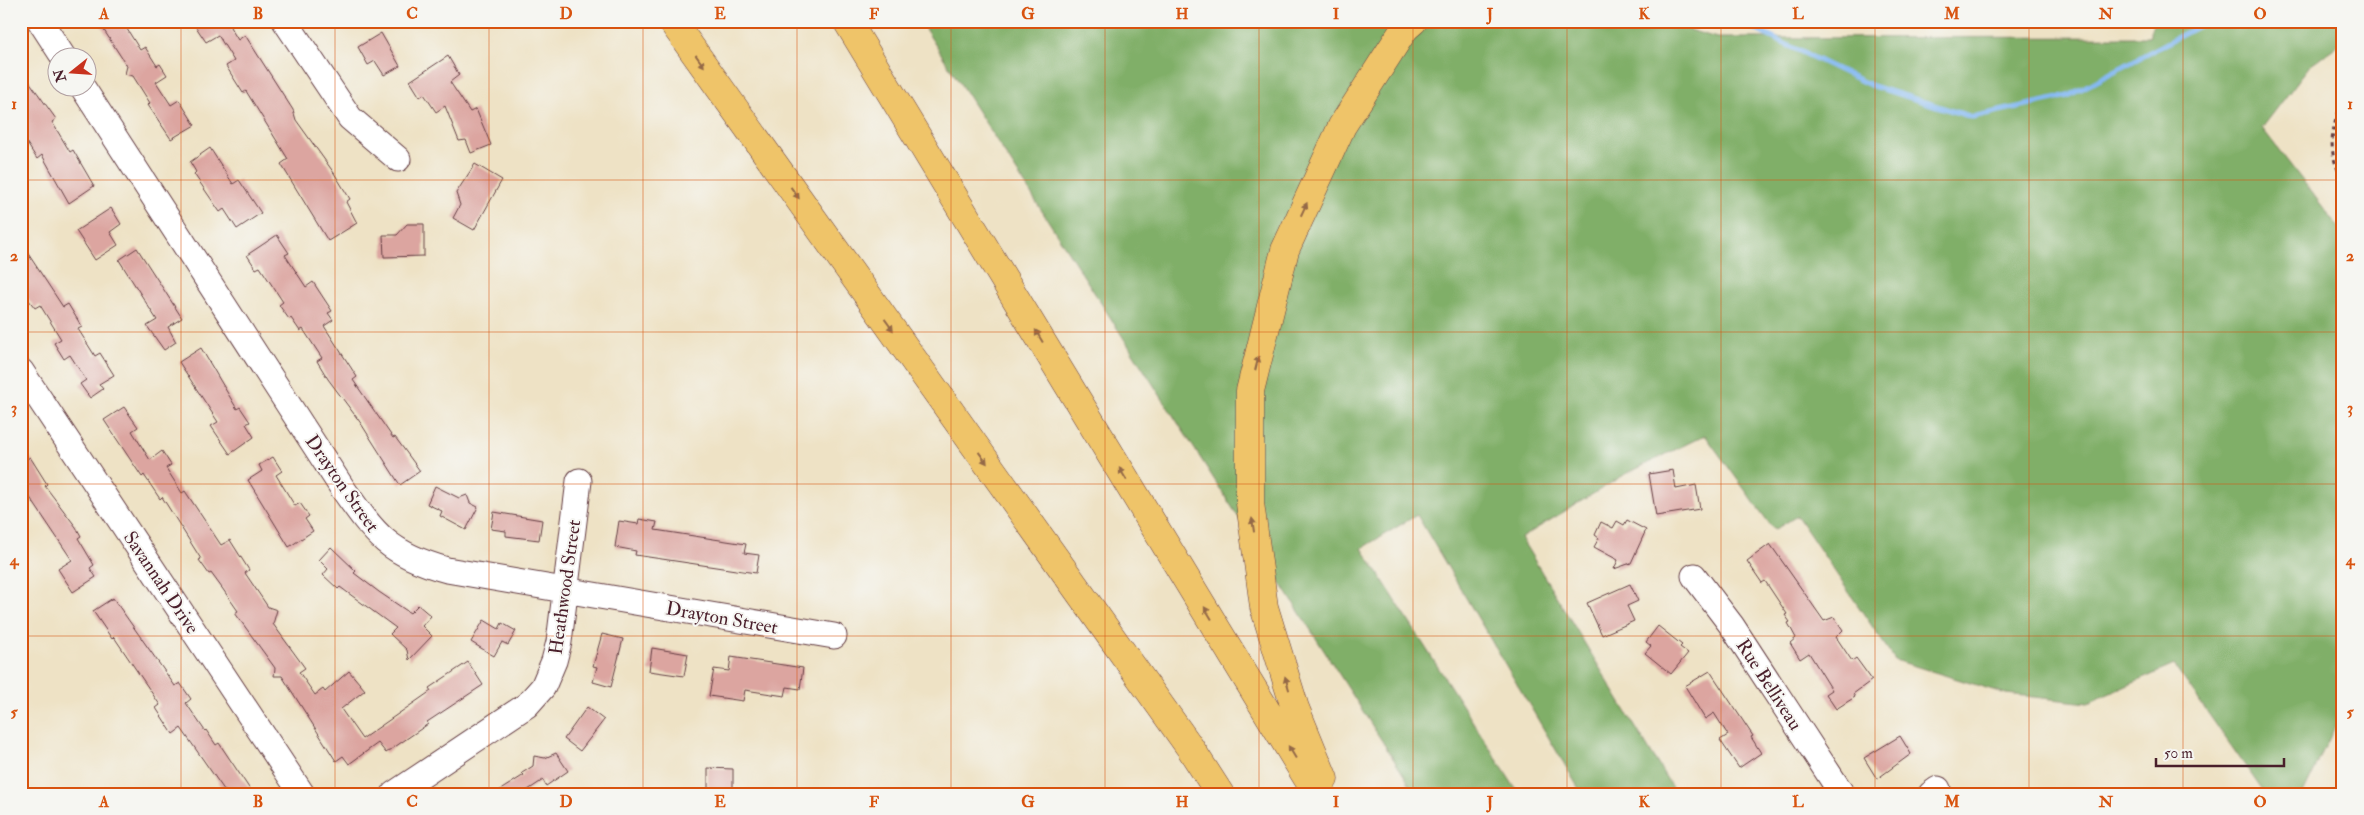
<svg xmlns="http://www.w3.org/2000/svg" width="2364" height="815" font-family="'IM FELL Double Pica',serif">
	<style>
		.forest { fill: #80af68; stroke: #65674a }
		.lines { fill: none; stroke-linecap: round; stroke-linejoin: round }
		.stream { stroke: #85b9f3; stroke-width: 5 }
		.building { fill: #dca5a0 }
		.minor-casing { stroke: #633c42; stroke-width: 27 }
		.highway-casing { stroke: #633c42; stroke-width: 29 }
		.path { stroke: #633c42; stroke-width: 3; stroke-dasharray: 4 4; stroke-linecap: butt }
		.minor { stroke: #fff; stroke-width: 25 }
		.highway { stroke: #efc469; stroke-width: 28 }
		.oneway { fill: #946947 }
		.grid { fill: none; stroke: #d8530f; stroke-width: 1; stroke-opacity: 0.55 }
		.labels { text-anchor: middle; stroke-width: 4; stroke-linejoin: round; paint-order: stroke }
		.street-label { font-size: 19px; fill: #4a1f2b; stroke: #f6f6f2 }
		.neatline { fill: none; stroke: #d8530f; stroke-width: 2 }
		.grid-label { font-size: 16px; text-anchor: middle; font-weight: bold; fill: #d8530f }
	</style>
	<rect width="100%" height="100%" fill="#f6f6f2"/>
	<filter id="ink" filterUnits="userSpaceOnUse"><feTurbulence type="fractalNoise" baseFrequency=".02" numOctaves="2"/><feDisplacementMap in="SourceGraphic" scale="10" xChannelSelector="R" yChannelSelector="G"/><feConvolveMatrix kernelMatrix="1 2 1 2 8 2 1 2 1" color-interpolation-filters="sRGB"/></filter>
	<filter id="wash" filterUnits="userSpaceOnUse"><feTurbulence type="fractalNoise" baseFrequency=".0096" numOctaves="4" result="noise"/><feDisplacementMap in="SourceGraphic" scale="20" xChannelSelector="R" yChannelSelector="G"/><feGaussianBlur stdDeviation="1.12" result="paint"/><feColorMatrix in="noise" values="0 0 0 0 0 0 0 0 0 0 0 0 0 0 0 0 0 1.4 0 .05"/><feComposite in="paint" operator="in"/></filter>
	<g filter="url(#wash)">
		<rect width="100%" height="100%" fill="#eee2c5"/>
		<path class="forest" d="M920 21H1658L1717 38 2149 37 2155 21H2343V42L2311 64 2262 128 2343 233V710L2303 794H2265L2174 665 2088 703 2006 694 1895 660 1797 516 1774 530 1705 435 1624 475 1521 538 1676 794H1582L1417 515 1362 548 1519 794H1416Z"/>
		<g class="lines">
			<path class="stream" d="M1715 21 1752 28 1870 85 1972 117 2068 96 2208 21"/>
		</g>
		<g id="blocks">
			<path class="building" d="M98 21H122L140 50 145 47 157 66 160 64 167 75 156 82 171 105 179 100 195 125 171 139 148 105 150 103 133 76 125 74 127 66Z
				M192 21H239L230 27 238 40 245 35 293 110 296 120 334 173 350 199 346 202 357 223 328 241 281 164 288 159 246 91 243 93 226 66 234 61 218 35 206 42Z
				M381 33 400 66 384 75 375 61 368 65 358 47Z
				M448 56 459 75 450 82 470 112 476 109 491 145 471 153 466 140 459 141 445 106 436 112 424 94 420 97 410 81Z
				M21 70 56 119 52 122 70 152 73 150 94 186 69 203 42 155 37 159 21 134Z
				M210 148 233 184 239 180 261 213 237 229 224 209 220 212 194 174 196 172 190 162Z
				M475 164 502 180 474 230 453 218 460 205 456 193Z
				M111 208 121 224 110 232 118 245 95 260 76 231Z
				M407 224H424V256L384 257 383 235H397Z
				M277 235 289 253 285 255 306 287 313 282 332 311 328 313 333 320 324 326 357 377 353 380 393 438 395 437 420 471 400 485 360 422 328 379 317 361 322 358 303 329 300 331 291 318 289 319 279 305 283 302 260 267 256 269 247 255Z
				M21 243 63 307 68 304 82 327 78 329 95 356 100 353 114 375 99 384 103 389 90 398 80 384 86 380 70 355 64 359 54 343 61 339 40 305 35 308 21 290Z
				M137 248 182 318 168 327 176 342 164 350 147 326 157 320 119 260Z
				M201 348 237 409 240 407 250 422 246 424 254 437 230 454 211 426 218 422 179 362Z
				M124 407 138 427 132 431 150 460 162 451 171 465 166 468 182 493 185 491 221 545 230 540 249 570 245 573 268 607 277 610 273 624 305 668 299 672 315 695 323 689 325 692 349 671 365 690 341 709 362 739 431 691 429 688 468 662 483 685 427 722 428 724 386 753 378 743 349 764 343 756 336 761 282 676H274L275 668 235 613 238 611 222 588 211 573 209 574 199 560 201 559 162 497 160 499 144 475 142 477 104 420Z
				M30 457 47 484 45 486 76 527 81 536 78 538 94 565 90 568 96 577 73 592 58 569 72 560 29 496 21 501V463Z
				M273 457 282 471 276 475 295 506 300 503 309 516 305 519 313 531 289 547 248 480 262 471 259 465Z
				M1673 470 1676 489 1696 485 1700 509 1656 516 1649 474Z
				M435 486 459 498 467 495 470 503 478 507 466 530 440 516 442 511 427 504Z
				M494 512 542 520 539 540 506 536V531L491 529Z
				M639 519 657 522 655 530 746 544 744 553 759 555 756 573 635 555 636 551 615 547 619 521 638 524Z
				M1627 520 1646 530 1631 563 1614 569 1618 560 1594 547 1599 538 1595 535 1601 522 1613 528 1617 521 1624 525Z
				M1770 544 1824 621 1834 617 1843 630 1836 637 1852 661 1856 658 1872 680 1853 694 1855 697 1836 709 1826 694 1832 690 1809 653 1800 659 1790 643 1796 638 1788 623 1790 622 1785 615 1787 614 1765 581 1762 583 1747 561Z
				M331 547 356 571 354 573 379 592 410 613 418 605 431 616 422 626 432 636 409 660 407 650 390 634 396 628 340 587 338 589 323 575 328 569 319 560Z
				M1630 584 1638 601 1627 606 1634 621 1602 635 1587 603Z
				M113 598 175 686 180 683 191 699 186 703 205 731 206 730 216 745 219 743 253 794H227L181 728 173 734 156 708 160 705 114 637 112 639 93 611Z
				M484 620 499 629 502 623 516 631 508 645 502 642 494 656 471 642Z
				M1658 626 1682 645 1680 647 1688 653 1671 674 1645 653 1651 646 1646 642Z
				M602 634 623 639 611 687 593 682 597 667 593 666Z
				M652 648 688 654 684 676 649 671Z
				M731 657 803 668 800 689 787 687 785 696 745 690 743 701 709 696 714 669 729 671Z
				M1710 671 1753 736 1751 737 1761 753 1739 768 1720 740 1728 735 1714 713 1705 719 1685 686Z
				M587 707 604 720 580 751 564 739Z
				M1900 736 1911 754 1877 779 1864 758Z
				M556 753 568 771 546 786 543 780 522 794H494L524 775 522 773 533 766 534 756 545 758Z
				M708 768 733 769V794H708Z"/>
		</g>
	</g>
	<g filter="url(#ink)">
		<use href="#blocks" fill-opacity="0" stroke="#633c42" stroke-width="1"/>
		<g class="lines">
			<g class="minor-casing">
				<path id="minor" d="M40 21 64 58
					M285 21 350 118 398 159
					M83 88 343 489C376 536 389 554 447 570L834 636
					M21 371 302 794
					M1694 576 1732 626 1842 794
					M394 794 527 705 543 687 554 661 559 642 579 481
					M1931 794 1938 789"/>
			</g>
			<g class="highway-casing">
				<path id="highway" d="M672 21 1189 746 1220 794
					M847 21 1317 794
					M1324 779 1295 708 1264 607 1250 503V391L1285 250 1342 126 1405 28 1413 21"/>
			</g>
			<path class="path" d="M2343 106 2340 108C2330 133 2328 155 2343 179"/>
			<use href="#minor" class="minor"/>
			<use href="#highway" class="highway"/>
		</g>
		<defs><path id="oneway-solid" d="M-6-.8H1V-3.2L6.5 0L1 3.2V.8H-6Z" transform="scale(1.25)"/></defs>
		<g class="oneway">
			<use href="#oneway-solid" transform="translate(700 61) rotate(54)"/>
			<use href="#oneway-solid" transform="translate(795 193) rotate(54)"/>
			<use href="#oneway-solid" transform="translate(1304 209) rotate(-65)"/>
			<use href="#oneway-solid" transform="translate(889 325) rotate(54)"/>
			<use href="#oneway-solid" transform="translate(1039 336) rotate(-121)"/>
			<use href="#oneway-solid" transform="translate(1257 363) rotate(-76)"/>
			<use href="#oneway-solid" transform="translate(983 458) rotate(54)"/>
			<use href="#oneway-solid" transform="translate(1123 474) rotate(-121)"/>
			<use href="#oneway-solid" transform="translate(1253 525) rotate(-98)"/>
			<use href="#oneway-solid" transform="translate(1208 613) rotate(-121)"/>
			<use href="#oneway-solid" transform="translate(1287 683) rotate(-107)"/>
			<use href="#oneway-solid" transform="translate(1292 752) rotate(-121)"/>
		</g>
	</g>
	<path class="grid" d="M181 21V794M335 21V794M489 21V794M643 21V794M797 21V794M951 21V794M1105 21V794M1259 21V794M1413 21V794M1567 21V794M1721 21V794M1875 21V794M2029 21V794M2183 21V794M21 180H2343M21 332H2343M21 484H2343M21 636H2343"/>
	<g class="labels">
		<g class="street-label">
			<text transform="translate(343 483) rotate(55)" y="7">Drayton Street</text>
			<text transform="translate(162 582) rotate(56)" y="7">Savannah Drive</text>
			<text transform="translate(564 587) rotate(-82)" y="7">Heathwood Street</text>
			<text transform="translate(722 617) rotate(10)" y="7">Drayton Street</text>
			<text transform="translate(1770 684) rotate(57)" y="7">Rue Belliveau</text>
		</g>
	</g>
	<rect width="2364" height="815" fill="none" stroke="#f6f6f2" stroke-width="55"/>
	<g transform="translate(72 72) rotate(253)"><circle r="24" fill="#f6f6f2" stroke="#b1a0a2"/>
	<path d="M0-4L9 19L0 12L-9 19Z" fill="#c8321e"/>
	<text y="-8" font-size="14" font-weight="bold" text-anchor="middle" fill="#4a1f2b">N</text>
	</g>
	<path d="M2156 758v8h128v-8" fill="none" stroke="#4a1f2b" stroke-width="2.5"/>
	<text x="2164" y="758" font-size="15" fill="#4a1f2b" stroke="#f6f6f2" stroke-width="4" paint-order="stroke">50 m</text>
	<rect x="28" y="28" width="2308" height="760" class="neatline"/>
	<g class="grid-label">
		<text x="104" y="19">A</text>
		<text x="258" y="19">B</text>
		<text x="412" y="19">C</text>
		<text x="566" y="19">D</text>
		<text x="720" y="19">E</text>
		<text x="874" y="19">F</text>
		<text x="1028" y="19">G</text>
		<text x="1182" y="19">H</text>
		<text x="1336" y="19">I</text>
		<text x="1490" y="19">J</text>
		<text x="1644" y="19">K</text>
		<text x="1798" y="19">L</text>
		<text x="1952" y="19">M</text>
		<text x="2106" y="19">N</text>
		<text x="2260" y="19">O</text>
		<text x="14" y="109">1</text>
		<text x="2350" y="109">1</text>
		<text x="14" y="261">2</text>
		<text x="2350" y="261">2</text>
		<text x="14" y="413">3</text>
		<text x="2350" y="413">3</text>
		<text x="14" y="565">4</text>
		<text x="2350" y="565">4</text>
		<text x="14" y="717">5</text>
		<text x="2350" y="717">5</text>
		<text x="104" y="807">A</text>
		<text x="258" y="807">B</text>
		<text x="412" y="807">C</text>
		<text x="566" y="807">D</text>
		<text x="720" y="807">E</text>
		<text x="874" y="807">F</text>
		<text x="1028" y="807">G</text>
		<text x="1182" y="807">H</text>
		<text x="1336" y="807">I</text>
		<text x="1490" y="807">J</text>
		<text x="1644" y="807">K</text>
		<text x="1798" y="807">L</text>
		<text x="1952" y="807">M</text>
		<text x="2106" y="807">N</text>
		<text x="2260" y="807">O</text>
	</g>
</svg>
